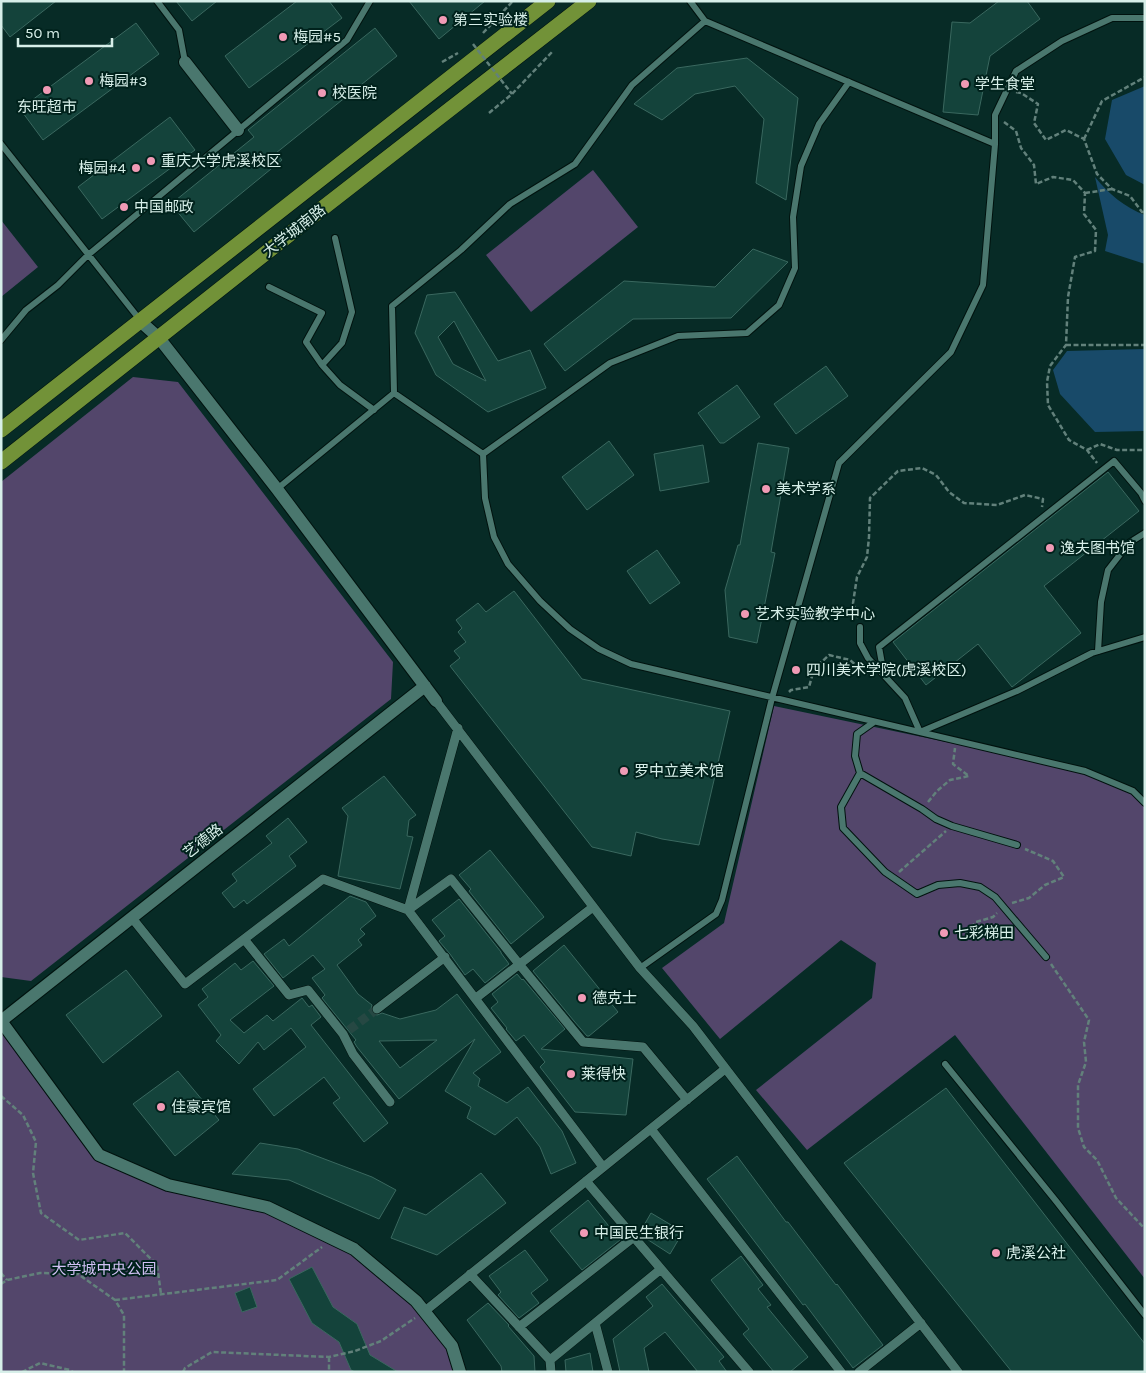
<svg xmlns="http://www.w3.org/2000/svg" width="1146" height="1373" font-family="Karla,'Noto Sans SC',sans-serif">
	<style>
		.green { fill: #53466b }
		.water { fill: #184a69 }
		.building { fill: #14433b; stroke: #3a685f; fill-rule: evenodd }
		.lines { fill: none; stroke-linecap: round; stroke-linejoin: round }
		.pedestrian-tunnel { stroke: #264843; stroke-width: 9; stroke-dasharray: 9 4.5; stroke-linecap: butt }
		.service-casing { stroke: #00120e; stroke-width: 8 }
		.pedestrian-casing { stroke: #00120e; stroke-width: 10 }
		.minor-casing { stroke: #00120e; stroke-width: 14 }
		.primary-casing { stroke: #00120e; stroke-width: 16 }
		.path { stroke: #62817b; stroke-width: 2.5; stroke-dasharray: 5 2.5; stroke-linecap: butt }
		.service { stroke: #4a776e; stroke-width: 6 }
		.pedestrian { stroke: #4a776e; stroke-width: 9 }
		.minor { stroke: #4a776e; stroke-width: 12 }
		.primary { stroke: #729238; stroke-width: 15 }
		.path-bridge { stroke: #62817b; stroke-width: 2.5; stroke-dasharray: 5 2.5; stroke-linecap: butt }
		.poi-dot { fill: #f09ab5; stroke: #00221c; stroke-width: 2 }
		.labels { text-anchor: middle; stroke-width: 4; stroke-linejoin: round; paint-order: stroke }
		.poi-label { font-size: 15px; fill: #d7efe9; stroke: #00221c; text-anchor: start }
		.street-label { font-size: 15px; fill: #d7efe9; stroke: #00221c }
		.park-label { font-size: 15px; fill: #d1c0f4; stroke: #00221c }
	</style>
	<rect width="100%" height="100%" fill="#072b26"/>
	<path class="green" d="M593 170 638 227 531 312 486 255Z
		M1 220 38 267 1 297Z
		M133 377 178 382 393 662 391 699 31 981 1 977V482Z
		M774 706 1076 769 1133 791 1145 806V1279L955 1035 807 1150 756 1090 872 998 876 963 841 940 720 1039 662 968 724 923Z
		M1 1021 99 1155 168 1185 267 1207 354 1249 416 1301 452 1346 460 1372H1Z"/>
	<path class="water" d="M1145 86V185L1126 175 1105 139 1112 100Z
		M1095 177C1108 193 1125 208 1145 215V264L1105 251 1108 235Z
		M1145 349V431L1095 432 1060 394 1053 370 1067 351Z"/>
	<path class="building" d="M1 1H56L10 37 1 25Z
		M176 1H217L192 21Z
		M297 1H329L342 18 249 88 225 56Z
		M409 1H485L439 39Z
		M999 1H1027L1040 19 990 56 978 115 943 112 952 22 970 23Z
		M136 23 159 54 43 140 20 109Z
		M375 28 397 56 276 153 282 160 194 232 171 204 254 137 248 130Z
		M747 58 798 98 786 200 756 183 764 119 735 86 695 94 662 120 634 104 677 68Z
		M170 117 195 150 102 219 78 187Z
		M753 249 788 262 731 318 633 319 565 371 544 344 624 281 715 287Z
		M455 292 498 361 530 350 546 388 488 412 436 375 415 333 427 295ZM454 321 486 381 453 364 438 337Z
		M826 366 848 396 796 434 774 404Z
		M737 385 760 417 724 443H720L698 413Z
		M609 441 634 475 587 510 562 477Z
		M758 443 789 448 771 552 775 553 757 643 729 637 725 590 738 545H740Z
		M703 445 709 482 660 491 654 454Z
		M1108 472 1139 511 1044 586 1081 633 1012 687 978 644 926 685 893 642Z
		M657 550 680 583 650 604 627 571Z
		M514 591 582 679 730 711 699 845 662 839 636 832 631 856 592 847 450 666 460 658 454 651 466 642 458 632 462 628 456 620 478 603 486 612Z
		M384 776 416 815 409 820 407 836 413 837 400 889 338 876 348 816 342 808Z
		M288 818 307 842 289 856 296 866 247 904 244 900 234 908 222 893 237 881 232 874 272 843 266 836Z
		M490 850 544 917 511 944 469 891 471 889 459 875Z
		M350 896 366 902 376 916 360 929 365 934 358 940 362 945 337 965 358 994 372 1005 371 1009 372 1013 377 1015 382 1013 400 1019 436 1010 457 994 501 1052 473 1073 480 1079 478 1086 507 1103 528 1087 562 1131 576 1163 551 1174 540 1147 517 1117 495 1135 467 1118 471 1107 445 1091 475 1039 399 1099 357 1047 354 1042 356 1040 322 998 325 995 312 978 325 969 313 955 283 978 264 954 284 939 289 946ZM437 1040 400 1068 379 1041Z
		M459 899 501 952V953L509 964 485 983 473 969 465 975 450 954 439 941 445 936 432 920Z
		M564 945 618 1012 589 1036H587L574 1021 533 971Z
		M253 961 274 986 230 1020 244 1033 267 1015 273 1021 302 998 309 1007 312 1005 321 1017 311 1025 388 1123 364 1142 333 1103 340 1098 324 1077 274 1116 253 1089 306 1047 291 1028 264 1050 258 1042 239 1064 216 1041 221 1035 198 1005 208 997 202 989 235 963 241 970Z
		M126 970 162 1016 103 1063 66 1015Z
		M517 974 522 980 523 979 565 1029 541 1049 633 1059 626 1115 575 1112 540 1067 545 1062 524 1035 516 1041 506 1029 507 1028 491 1008 498 1002 492 994Z
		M178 1071 219 1120 175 1156 133 1104Z
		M946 1088 1145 1344V1372H1012L844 1163Z
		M260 1143 298 1149 372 1177 396 1190 379 1219 289 1180 232 1174Z
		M737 1156 786 1222H788L836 1285 837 1284 883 1345 853 1368 805 1304 803 1305 707 1179Z
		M481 1173 506 1203 437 1255 391 1238 404 1207 426 1215Z
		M588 1200 620 1240 582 1270 550 1231Z
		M651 1213 683 1232 670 1254 639 1234Z
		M525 1250 548 1280 531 1293 539 1303 519 1318 498 1295 501 1292 489 1276Z
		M741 1256 763 1285 758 1289 771 1305 767 1307 808 1357 790 1372H774L743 1334 749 1329 711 1280Z
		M312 1267 333 1307 357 1324 370 1355 398 1372H355L351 1370 339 1342 312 1323 289 1279Z
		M662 1284 724 1357 719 1361 727 1372H698L665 1332 644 1348 649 1372H620L613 1339 653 1306 646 1297Z
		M250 1287 257 1307 242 1312 235 1293Z
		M488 1303 509 1325 508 1326 534 1356 535 1372H502L501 1366 467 1320Z
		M590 1353 593 1372H566L565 1360Z"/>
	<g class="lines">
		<path class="pedestrian-tunnel" d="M349 1030 377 1009"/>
		<g class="service-casing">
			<path id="service" d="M157 1 179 30 185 62
				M690 1 705 21 995 144
				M1 144 140 320
				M335 238 352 312 342 343 322 365 340 385 374 410
				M269 287 322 313 306 342 322 365
				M1 340 26 310 58 285 88 255 347 40 370 1
				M394 393 392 306 461 250 510 204 575 164 632 85 705 21
				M483 454 610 363 678 336 747 333 779 305 795 268 793 217 801 166 819 124 849 82
				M277 489 394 393 483 454 485 498 494 537 508 564 540 601 570 629 599 649 631 664 1085 771 1133 791 1145 803
				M860 627V643L868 658 905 698 920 732 1017 691 1092 653 1145 637
				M1098 651 1101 602 1108 570 1129 543 1145 533
				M884 675 879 647 1114 461 1141 493 1145 501
				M874 722 857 734 855 756 860 773 841 807 843 828 885 872 917 894 938 885 960 883 980 887 995 897 1046 957
				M860 773 922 809 936 819 952 826 1017 845
				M640 968 716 914 722 900 772 698 839 463 951 352 983 285 995 144V115L1016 71 1062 41 1112 18H1145
				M945 1064 1056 1201 1145 1315"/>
		</g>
		<g class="pedestrian-casing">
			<path id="pedestrian" d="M436 701 640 968 693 1026 958 1372
				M458 728 408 910 603 1167
				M132 918 185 984 323 879 408 910 451 879 519 964 583 1042 643 1047 687 1100
				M244 939 289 995 308 990 343 1034 353 1054 390 1102
				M476 998 593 907
				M377 1009 445 957
				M651 1129 841 1372
				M586 1181 661 1269
				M470 1274 550 1360 551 1372
				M425 1311 725 1069
				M595 1323 608 1372
				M519 1327 634 1237
				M550 1360 661 1269 749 1372
				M859 1372 921 1323"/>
		</g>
		<g class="minor-casing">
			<path id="minor" d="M185 62 238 130
				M140 321 159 338 277 489 436 701
				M1 1021 99 1155 168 1185 267 1207 354 1249 416 1301 452 1346 460 1372
				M1 1021 425 686"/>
		</g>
		<g class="primary-casing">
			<path id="primary" d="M1 430 548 1
				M1 462 319 211 589 1"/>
		</g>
		<path class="path" d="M483 33 513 1
			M442 62 458 53
			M1016 92 1021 93 1038 104 1034 123 1046 140 1066 130 1084 139 1097 174 1112 189 1130 196 1142 212H1145
			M489 113 512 94 552 52
			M1004 122 1016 131 1021 148 1034 165 1036 184 1053 177 1073 180 1085 193 1084 214 1096 230 1095 251 1075 257 1068 297 1066 345 1050 366 1047 382 1048 405 1069 440 1087 450 1097 463
			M1084 139 1102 101 1145 77
			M1085 193 1112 189
			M1066 345H1145
			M1087 450 1100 444 1117 450H1145
			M858 618 853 603 857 577 867 557 869 537 870 498 898 471 922 468 936 475 949 492 964 503 997 505 1025 495 1043 499 1042 507
			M789 692 791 690 809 687 814 669 829 655 850 660 866 674H871
			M928 802 937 791 950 780 969 776 953 764 955 748
			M899 872 946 831
			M1012 903 1029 898 1045 885 1064 877 1053 861 1025 849
			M966 933 976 922 993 917 997 913
			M1051 964 1089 1020 1084 1042 1086 1062 1078 1085V1128L1084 1147 1097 1160 1116 1198 1145 1229
			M1 1096 23 1115 36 1142 33 1173 41 1213 79 1240 125 1233 157 1265 161 1294
			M1 1273 7 1280
			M1 1284 7 1280 40 1273 78 1274 115 1300 124 1315V1372
			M115 1300 277 1280 322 1247
			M329 1357V1372
			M22 1372 40 1363 70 1370 73 1372
			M183 1372 185 1368 212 1352 329 1357 355 1351 381 1341 415 1318"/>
		<use href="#service" class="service"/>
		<use href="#pedestrian" class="pedestrian"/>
		<use href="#minor" class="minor"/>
		<use href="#primary" class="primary"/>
		<path class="path-bridge" d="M473 44 512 94"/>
	</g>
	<g class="poi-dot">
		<circle cx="443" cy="20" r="5"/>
		<circle cx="283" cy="37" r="5"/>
		<circle cx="89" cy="81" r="5"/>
		<circle cx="965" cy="84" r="5"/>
		<circle cx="47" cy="90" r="5"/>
		<circle cx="322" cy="93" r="5"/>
		<circle cx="151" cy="161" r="5"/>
		<circle cx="136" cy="168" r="5"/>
		<circle cx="124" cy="207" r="5"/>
		<circle cx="766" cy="489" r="5"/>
		<circle cx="1050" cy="548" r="5"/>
		<circle cx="745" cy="614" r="5"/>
		<circle cx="796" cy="670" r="5"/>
		<circle cx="624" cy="771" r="5"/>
		<circle cx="944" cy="933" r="5"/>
		<circle cx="582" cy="998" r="5"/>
		<circle cx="571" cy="1074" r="5"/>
		<circle cx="161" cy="1107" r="5"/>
		<circle cx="584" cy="1233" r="5"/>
		<circle cx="996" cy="1253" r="5"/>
	</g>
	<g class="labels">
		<g class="poi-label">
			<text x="453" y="25">第三实验楼</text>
			<text x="293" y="42">梅园#5</text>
			<text x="99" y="86">梅园#3</text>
			<text x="975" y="89">学生食堂</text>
			<text x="332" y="98">校医院</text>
			<text x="47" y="112" text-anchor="middle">东旺超市</text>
			<text x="161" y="166">重庆大学虎溪校区</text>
			<text x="126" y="173" text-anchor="end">梅园#4</text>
			<text x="134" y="212">中国邮政</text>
			<text x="776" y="494">美术学系</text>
			<text x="1060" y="553">逸夫图书馆</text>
			<text x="755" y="619">艺术实验教学中心</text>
			<text x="806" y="675">四川美术学院(虎溪校区)</text>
			<text x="634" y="776">罗中立美术馆</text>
			<text x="954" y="938">七彩梯田</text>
			<text x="592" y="1003">德克士</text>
			<text x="581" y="1079">莱得快</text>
			<text x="171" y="1112">佳豪宾馆</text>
			<text x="594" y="1238">中国民生银行</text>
			<text x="1006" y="1258">虎溪公社</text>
		</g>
		<g class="street-label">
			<text transform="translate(294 231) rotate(-38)" y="5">大学城南路</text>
			<text transform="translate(203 841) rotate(-38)" y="5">艺德路</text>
		</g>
		<g class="park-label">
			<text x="104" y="1274">大学城中央公园</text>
		</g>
	</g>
	<rect width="1146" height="1373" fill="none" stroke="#d7efe9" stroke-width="5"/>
	<path d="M18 38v8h94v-8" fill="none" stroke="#d7efe9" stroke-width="2.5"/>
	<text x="25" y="38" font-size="15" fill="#d7efe9" stroke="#00221c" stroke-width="4" paint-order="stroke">50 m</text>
</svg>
